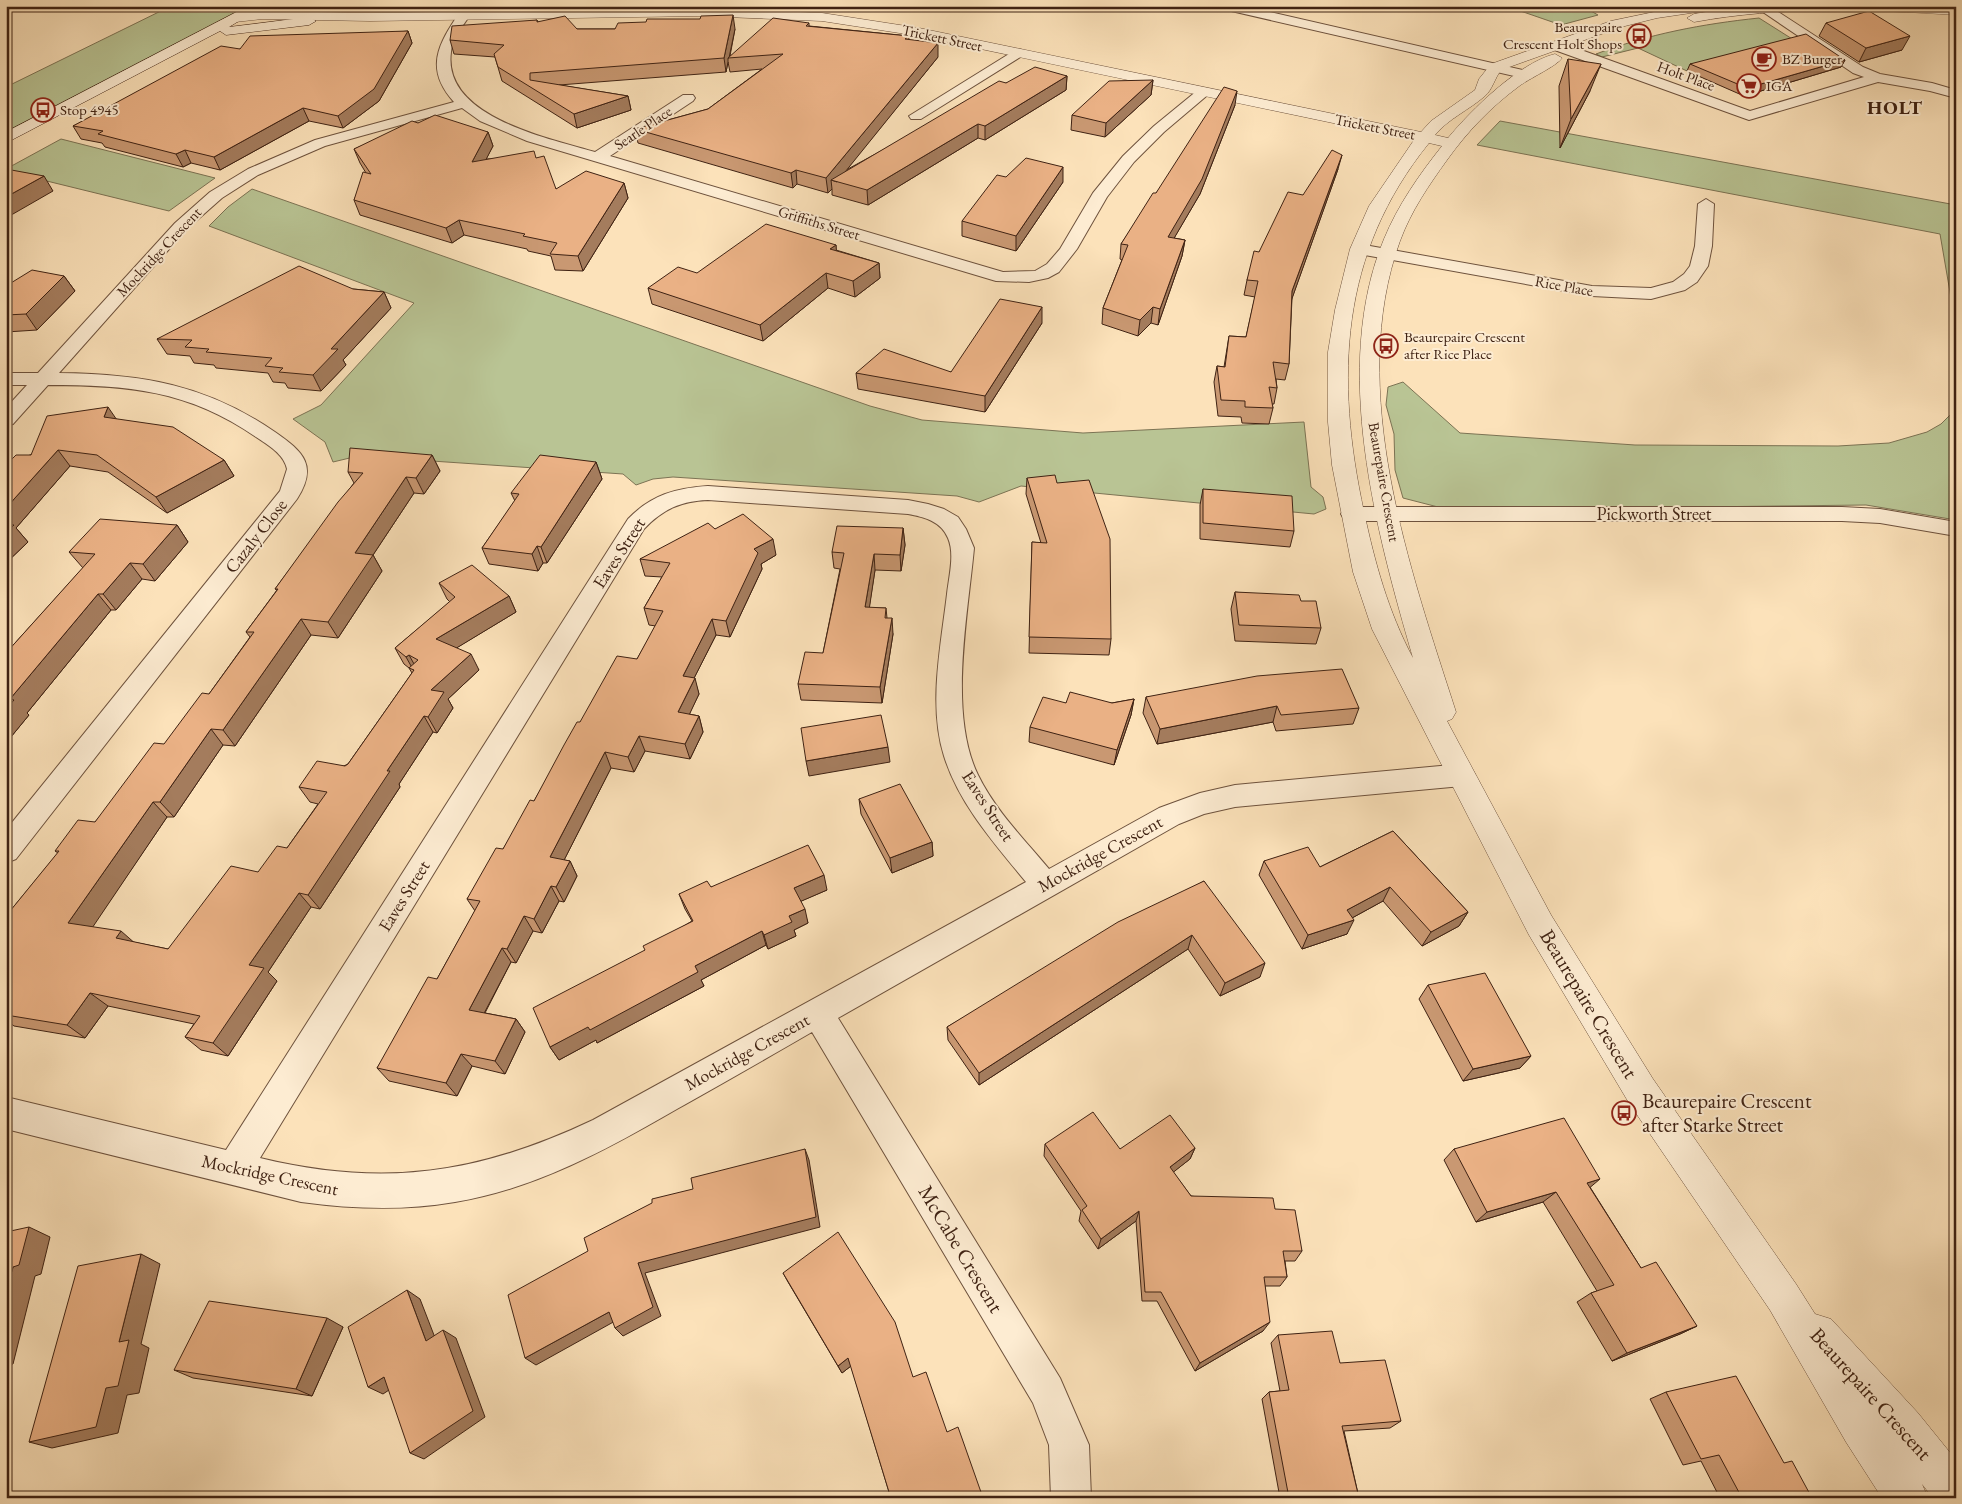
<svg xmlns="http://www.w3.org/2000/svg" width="1962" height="1504" font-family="'EB Garamond',serif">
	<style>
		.green { fill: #b9c494; stroke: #7c7354 }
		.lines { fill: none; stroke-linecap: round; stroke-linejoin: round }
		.minor-casing { stroke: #6e523d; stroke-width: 2 }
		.tertiary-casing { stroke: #6e523d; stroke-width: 1 }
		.secondary-casing { stroke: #3f2213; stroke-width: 1 }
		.minor { fill: #fdecd2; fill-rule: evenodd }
		.tertiary { fill: #fdecd2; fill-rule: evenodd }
		.secondary { fill: #fdecd2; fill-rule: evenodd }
		.wall { fill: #c99872; stroke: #3f2213 }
		.shaded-wall { fill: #a47c5d; stroke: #3f2213 }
		.building { fill: #eab185; stroke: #3f2213 }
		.labels { text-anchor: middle; stroke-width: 4; stroke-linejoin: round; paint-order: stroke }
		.far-poi-label { font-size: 15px; fill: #3f2213; stroke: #fdecd2; text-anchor: start }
		.far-street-label { font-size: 15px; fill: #3f2213; stroke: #fdecd2 }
		.street-label { font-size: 18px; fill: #3f2213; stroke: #fdecd2 }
		.far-district-label { font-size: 19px; font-weight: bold; letter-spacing: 1px; fill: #3f2213; stroke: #fdecd2 }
		.near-street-label { font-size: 21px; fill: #3f2213; stroke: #fdecd2 }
		.near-poi-label { font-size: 21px; fill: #3f2213; stroke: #fdecd2; text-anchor: start }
	</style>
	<rect width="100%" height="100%" fill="#fce2ba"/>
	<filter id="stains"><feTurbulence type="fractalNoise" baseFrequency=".004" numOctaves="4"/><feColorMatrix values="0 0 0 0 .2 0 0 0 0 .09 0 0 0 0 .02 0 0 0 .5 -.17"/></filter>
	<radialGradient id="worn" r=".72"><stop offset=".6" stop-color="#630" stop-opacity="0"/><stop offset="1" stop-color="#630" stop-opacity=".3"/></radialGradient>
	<path class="green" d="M171 6H258L6 138V87Z
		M1506 6H1582L1598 15 1561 25Z
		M1759 18 1797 42 1687 71 1638 48 1602 57 1596 54C1649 34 1702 24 1759 18Z
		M1500 121 1956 205V327L1940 234 1477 145Z
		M61 139 215 178 169 211 6 171V169Z
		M252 189 870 406 922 420 1083 433 1304 422 1311 487 1323 497 1326 509 1314 514 1021 486 979 502 957 496 673 477 653 479 636 485 623 474 358 456 333 462 325 442 293 419 321 405 414 303 209 226 228 207Z
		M1403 382 1460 433 1635 445 1838 446 1889 443 1927 432 1941 424 1956 409V520L1866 505 1695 507H1438L1403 498 1395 470 1394 434 1386 405 1388 387Z"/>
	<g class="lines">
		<g class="minor-casing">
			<path id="minor" d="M1221 6H1244L1527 71 1534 75 1527 79 1227 10Z
				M1754 6H1769L1863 67 1880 74 1932 83 1956 90V98L1930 91 1878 82 1749 120 1549 48 1547 45 1549 42H1559L1750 111 1864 77 1853 73Z
				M464 11 470 15C463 26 452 38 451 52 442 117 548 138 595 152L683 95H693L695 98 693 101 610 156 1003 272 1035 271 1047 264 1060 249 1093 193 1123 156 1154 126 1198 90 1203 89 1210 93 1164 132 1134 162 1107 197 1077 249 1059 272 1048 278 1029 282 996 281 527 141 480 121 462 108 325 146 258 175 222 198 187 229 59 373C142 374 205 384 275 432 304 452 318 466 297 499L16 859 6 863V830L280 491 287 469C284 454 268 445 256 437 188 390 128 385 48 385L13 424 6 426V408L27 385H6V373H38L175 223 210 192 248 169 315 140 454 102C424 69 438 44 460 12Z
				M1017 49 1022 50 1024 53 1022 56 921 119H911L909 116Z
				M1706 199 1714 204 1712 246 1708 266 1697 282 1685 290 1651 299 1592 296 1359 254 1353 253 1351 249 1353 245 1359 244 1592 286 1651 288 1673 282 1684 274 1690 266 1695 246 1698 204Z
				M708 486 908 500 928 504 944 509 958 517 966 529 974 548C968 614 948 714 978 775 995 810 1024 839 1049 869L1159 808 1200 793 1235 785 1462 764 1471 768 1475 775 1471 782 1462 786 1235 807 1204 814 1179 824 838 1018 1060 1378 1089 1445 1091 1498H1051L1049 1445 1033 1403 812 1032C767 1058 722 1084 677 1109 608 1149 535 1189 455 1202 403 1211 353 1209 301 1202L6 1129V1097L226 1150 628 519C651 495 676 488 708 486ZM708 500 908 514C924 517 941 521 948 538 955 554 949 576 947 594 941 645 928 705 944 756 959 804 994 843 1026 882L593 1120C479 1174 384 1188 260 1158L644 529C663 509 681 501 708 500Z
				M1352 507H1842L1880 509 1956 522V536L1880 523 1842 521H1352L1344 519 1341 514 1344 509Z"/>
		</g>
		<g class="tertiary-casing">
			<path id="tertiary" d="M1683 6H1717L1711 10 1657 18 1621 27 1501 70C1495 78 1492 90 1485 96 1469 110 1448 119 1435 135L1448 138C1472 109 1519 63 1555 54L1562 58C1557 66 1528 79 1518 87 1491 107 1467 132 1447 160 1429 185 1411 211 1400 241 1346 390 1410 569 1456 712L1452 719 1447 721 1551 915 1653 1079 1796 1284 1815 1314 1831 1319 1918 1413 1956 1460V1498H1933L1922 1484 1928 1498H1882L1846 1442 1770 1310 1629 1103 1529 935 1372 629 1353 572 1332 465 1328 422V352L1335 310 1350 249 1369 206 1414 140 919 36 822 21 701 16 370 21 262 19 235 22 228 18 235 14 262 11 370 13 701 8 822 13 919 28 1421 132 1431 121 1475 90 1479 79 1491 64 1611 21ZM1429 143 1442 146C1419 175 1398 205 1384 239 1331 367 1376 531 1413 658 1388 611 1375 563 1364 512 1335 378 1339 254 1429 143Z
				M1744 6H1944L1956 7V15C1868 9 1781 6 1694 22L1687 18 1694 14Z"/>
		</g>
		<g class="secondary-casing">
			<path id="secondary" d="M248 6H264L229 27 309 17 316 21 309 25 226 35 220 31 6 143V132Z"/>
		</g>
		<use href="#minor" class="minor"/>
		<use href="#tertiary" class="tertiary"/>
		<use href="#secondary" class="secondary"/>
	</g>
	<path class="wall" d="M537 20 538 22 577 29H735L730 56 809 23V26L909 36V40L938 57 846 170 1006 83 1067 76 1066 90 985 140 978 138 868 205 832 195V189L828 193 797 184 793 188 638 143 635 129 708 109 762 69 730 72 728 62 726 72 559 85 628 96 631 110 577 128 502 81 495 57 454 54 450 40Z
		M1826 23 1902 50 1859 62 1819 36Z
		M408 31 412 43 379 101 343 128 309 121 220 170 191 163 183 167 105 147 102 143 81 139 73 126 240 49Z
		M1568 59 1590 91 1560 148 1559 86Z
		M1845 60 1841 67 1744 96 1687 71 1690 64Z
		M1153 80 1151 95 1105 137 1071 130 1072 115Z
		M1235 105 1200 194 1174 238 1185 240 1182 256 1158 325 1151 323 1138 336 1102 324 1103 308 1122 260 1120 259 1121 244 1156 193Z
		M418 123 488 132 493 146 486 159 536 158 556 189 624 183 628 198 583 271 555 270 551 256 528 251 527 249 464 235 452 243 360 215 354 200 366 173 360 163 354 149Z
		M1338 169 1292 298 1289 364 1285 380 1276 379 1277 388 1274 404H1272L1273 408 1269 424 1242 423 1241 417 1218 416 1214 382 1217 366 1224 367 1229 336 1246 337 1255 297 1244 295 1247 280 1259 252 1303 195Z
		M1006 177 1063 182 1016 251 962 236V221Z
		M836 245V250L879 263 880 278 855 297 828 288 763 341 652 304 648 288Z
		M64 276 75 291 37 330 6 332V286Z
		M353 289 384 292 391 308 343 360 346 365 321 391 288 388 285 383 273 382 268 373 216 368 214 365 194 363 190 356 167 354 157 339Z
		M1042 323 985 412 858 389 856 373 951 372Z
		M116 419 224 460 234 476 167 513 108 472 70 466 16 528 28 542 6 563V465Z
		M432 455 440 471 424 494 414 493 373 555 382 571 338 638 311 635 235 746 223 745 174 817H167L92 927 133 942 168 949 258 872 287 848 318 804 310 802 299 787 348 764 412 673 409 668 404 664 395 648 450 602 447 599 439 583 509 596 516 612 456 648 479 670 448 699 453 708 437 733 433 732 399 784 400 787 320 909 311 907 268 972 277 981 228 1056 201 1050 185 1037 194 1024 108 1006 85 1038 14 1026 6 1020V916L58 853 55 851 95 822 209 694 250 637 246 632 277 590 275 589 354 483 348 472Z
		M596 462 602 479 547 563H543L538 571 489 564 482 548 515 501 511 493Z
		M1027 478 1111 639 1109 655 1029 653 1032 542 1041 543 1026 494Z
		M1203 489 1294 531 1290 547 1200 539V505Z
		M177 525 188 542 155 581 142 579 116 610H111L27 713 29 715 6 743V653L83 568 69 552Z
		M903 528 905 545 901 571 875 570 869 608H886L887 618 893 634 882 703 801 700 798 684 823 653 840 569 834 568 832 552Z
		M715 529 776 555 761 564 762 569 730 637 716 635 694 678 699 694 689 714 699 716 703 732 690 759 645 751 634 772 611 768 564 860 570 861 577 876 564 902 559 901 542 933 533 931 516 963 511 962 485 1013 516 1019 525 1032 505 1074 472 1066 457 1096 389 1081 377 1068 437 979 475 911 467 899 503 849 534 801 580 722 637 659 656 626 649 625 644 608 662 577 645 576 640 559Z
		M1235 592 1301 601 1321 628 1316 644 1235 641 1231 609Z
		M1146 697 1359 708 1353 724 1276 731 1273 722 1157 744 1143 713Z
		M1134 699 1131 715 1114 765 1029 742 1030 727 1066 703H1112Z
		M859 799 932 842 933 856 892 873 861 814Z
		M1393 831 1468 912 1459 926 1422 946 1383 901 1352 918 1347 934 1302 949 1259 875 1264 861 1320 867Z
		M1204 881 1260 977 1220 996 1188 949 979 1085 948 1040 947 1027Z
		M711 887 827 890 801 901 808 923 794 930 796 936 768 949 766 945 701 980 704 986 597 1043 596 1040 559 1060 550 1047 645 950 692 921 685 909 679 894Z
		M1428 985 1531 1056 1520 1068 1463 1081 1419 999Z
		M1045 1144 1120 1149 1195 1148 1190 1159 1173 1172 1191 1196 1275 1209 1302 1251 1295 1261H1285L1287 1277 1280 1286H1265L1263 1331 1195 1371 1157 1301H1142L1136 1221 1098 1249 1079 1221 1081 1211 1044 1156Z
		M1454 1149 1590 1187 1641 1268 1697 1326 1680 1334 1612 1361 1577 1302 1591 1293 1597 1291 1543 1202 1476 1222 1444 1160Z
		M783 1273 913 1377 947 1432 982 1495V1498H877L889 1492 851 1366 842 1373 788 1282Z
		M343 1327 312 1396 193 1378 174 1370Z
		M1278 1335 1340 1363 1401 1421 1390 1428 1344 1431 1359 1498H1280L1262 1399 1269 1392 1280 1391 1271 1343Z
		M1666 1392 1812 1498H1720L1701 1461 1683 1465 1650 1399Z"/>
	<path class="shaded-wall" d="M733 15 735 29 729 58H728V62L726 72 724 58Z
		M408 31 412 43 379 101 343 128 338 116Z
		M1910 36 1902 50 1859 62 1866 48Z
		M938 43V57L837 182 831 180 832 189 828 193 826 178Z
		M1845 60 1841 67 1744 96 1747 88Z
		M1601 64 1590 91 1560 148 1571 119Z
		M1067 76 1066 90 985 140V126Z
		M1153 80 1151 95 1105 137 1106 123Z
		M1237 91 1235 105 1200 194 1166 252 1168 237Z
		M628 96 631 110 577 128 574 114Z
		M303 108 309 121 220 170 214 157Z
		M978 124V138L868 205 867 190Z
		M488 132 493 146 477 177 472 162Z
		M185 150 191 163 183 167 176 154Z
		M1342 155 1338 169 1289 307 1292 291Z
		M1063 167V182L1016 251V236Z
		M796 170 797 184 793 188 791 173Z
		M44 176 53 191 6 218V197Z
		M624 183 628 198 583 271 578 256Z
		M459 220 464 235 452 243 446 228Z
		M1185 240 1182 256 1158 325 1160 309Z
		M836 245 837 260 830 249Z
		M879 263 880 278 855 297 853 281Z
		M826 273 828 288 763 341 760 325Z
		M64 276 75 291 37 330 26 314Z
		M384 292 391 308 343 360 346 365 321 391 313 375 331 349Z
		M1042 307V323L985 412V396Z
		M1153 307 1151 323 1138 336 1140 320Z
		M108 407 119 423 104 417Z
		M58 450 70 466 16 528 28 542 6 563V508Z
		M432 455 440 471 424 494 416 478Z
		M224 460 234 476 167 513 156 497Z
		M596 462 602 479 547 563 541 547Z
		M406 477 414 493 373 555 382 571 338 638 328 622 355 553Z
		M177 525 188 542 155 581 143 564Z
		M903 528 905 545 901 571 900 555Z
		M773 539 776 555 761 564 762 569 730 637 726 621 754 549Z
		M537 546 543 563 538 571 532 554Z
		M874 554 875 570 867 624 865 607Z
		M130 563 142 579 116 610 103 594Z
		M98 594 111 610 27 713 29 715 6 743V709L10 699Z
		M509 596 516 612 445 655 436 639Z
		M892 618 893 634 882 703 880 687Z
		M301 619 311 635 235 746 223 730Z
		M712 619 716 635 687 692 683 676Z
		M471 654 479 670 448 699 453 708 437 733 428 717 431 690Z
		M409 655 418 671 415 673 406 657Z
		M695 678 699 694 683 728 678 712Z
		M1134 699 1131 715 1114 765 1117 750Z
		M1277 706 1273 722 1157 744 1160 729Z
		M424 716 433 732 399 784 400 787 320 909 308 895 387 771Z
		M699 716 703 732 690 759 685 744Z
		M211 729 223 745 174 817 160 802Z
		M639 736 645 751 634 772 628 757Z
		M888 747 890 762 809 776 806 761Z
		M605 752 611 768 558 872 550 857Z
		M153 802 167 817 86 937 68 923Z
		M932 842 933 856 892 873 890 858Z
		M570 861 577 876 564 902 556 887Z
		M824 875 827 890 797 903 794 888Z
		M551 886 559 901 542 933 534 919Z
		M1390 887 1383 901 1341 924 1347 910Z
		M299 893 311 907 268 972 277 981 228 1056 213 1043 249 965Z
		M805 909 808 923 794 930 796 936 768 949 764 935 789 916Z
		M1468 912 1459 926 1422 946 1431 932Z
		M524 916 533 931 516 963 507 949Z
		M1354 920 1347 934 1302 949 1308 935Z
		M121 931 137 945 116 938Z
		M762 931 766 945 701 980 704 986 597 1043 596 1040 559 1060 550 1047 695 966Z
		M1192 935 1188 949 979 1085V1073Z
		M502 948 511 962 479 1023 469 1010Z
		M1265 963 1260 977 1220 996 1225 983Z
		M90 993 108 1006 85 1038 67 1025Z
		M516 1019 525 1032 505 1074 495 1061Z
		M461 1054 472 1066 457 1096 446 1083Z
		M1531 1056 1520 1068 1463 1081 1473 1069Z
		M1195 1148 1190 1159 1166 1178 1170 1167Z
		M805 1149 809 1160 820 1227 645 1273 661 1316 623 1336 615 1328 638 1263Z
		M1600 1179 1587 1190V1183Z
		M1556 1192 1543 1202 1476 1222 1487 1212Z
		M1139 1211 1136 1221 1098 1249 1101 1239Z
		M29 1227 50 1237 41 1274 35 1276 13 1364 6 1366V1293L13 1267Z
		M141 1254 160 1264 141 1344 149 1348 139 1393 127 1395 118 1433 52 1448 29 1442 106 1388 119 1342Z
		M407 1290 420 1299 439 1348 426 1341Z
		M609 1312 617 1320 536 1365 525 1358Z
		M327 1318 343 1327 312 1396 296 1389Z
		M1270 1322 1263 1331 1195 1371 1200 1363Z
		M1697 1326 1680 1334 1612 1361 1627 1353Z
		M443 1330 456 1338 485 1417 424 1459 410 1453Z
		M848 1358 851 1366 842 1373 838 1366Z
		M384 1377 398 1384 383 1394 368 1387Z"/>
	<path class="building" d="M1869 11 1910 36 1866 48 1826 23Z
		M733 15 724 58 530 73V80L628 96 574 114 498 67 494 54 504 45 450 40 452 26 537 20V22L565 16 577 29H615L618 23 646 22 647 19H700L701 16Z
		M773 18 809 23 806 26 909 36 905 39 938 43 826 178 796 170 791 173 635 129 708 109 783 54 728 58Z
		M408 31 374 89 338 116 303 108 214 157 185 150 176 154 98 134 103 131 73 126 221 46 240 49 250 36Z
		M1806 34 1845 60 1747 88 1690 64Z
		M1568 59 1601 64 1571 119Z
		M1035 67 1067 76 985 126 978 124 867 190 831 180 999 81 1006 83Z
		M1153 80 1106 123 1072 115 1109 81Z
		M1224 87 1237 91 1202 179 1168 237 1185 240 1160 309 1153 307 1140 320 1103 308 1128 245 1121 244 1153 193H1156Z
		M435 115 488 132 472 162 534 151 536 158 544 156 556 189 586 171 624 183 578 256 550 254 557 243 523 236 525 234 459 220 446 228 354 200 363 172 371 174 354 149 412 121 418 123Z
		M1332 150 1342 155 1292 291 1289 364 1273 362 1277 388 1269 387 1273 408 1245 407V401L1221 400 1217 366 1225 367 1229 336 1246 337 1258 281 1247 280 1254 251 1259 252 1288 192 1303 195Z
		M1026 158 1063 167 1016 236 962 221 997 175 1006 177Z
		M6 169 44 176 6 197Z
		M766 224 836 245 830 249 879 263 853 281 826 273 760 325 648 288 678 267 697 273Z
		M299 266 353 289 384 292 331 349H338L313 375 279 372 283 368 265 366 272 358 206 352 209 349 185 347 192 340 157 339Z
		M32 270 64 276 26 314 6 315V286Z
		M1000 299 1042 307 985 396 856 373 884 349 951 372Z
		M108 407 104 417 173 427 224 460 156 497 97 455 58 450 6 508V465L16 455H31L47 416Z
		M350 448 432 455 416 478 406 477 355 553 373 555 328 622 301 619 223 730 211 729 160 802H153L68 923 121 931 116 938 168 949 231 866 258 872 277 846 287 848 327 792 299 787 317 761 345 766 348 764 414 670 409 668 418 660 409 655 406 657 395 648 455 597 439 583 472 565 509 596 436 639 471 654 431 690 444 692 428 717 424 716 387 771H390L308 895 299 893 249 965 264 968 213 1043 185 1037 200 1016 90 993 67 1025 6 1015V916L59 851H55L78 820 95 822 154 743 164 744 202 693 209 694 254 632H246L278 589H275L338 502 363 473 348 472Z
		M540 455 596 462 541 547 537 546 532 554 482 548 519 494 511 493Z
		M1055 475 1057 483 1089 480 1110 539 1111 639 1029 637 1032 542 1047 543 1027 478Z
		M1203 489 1292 496 1294 531 1203 523Z
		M743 514 773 539 754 549 758 553 726 621 712 619 683 676 695 678 678 712 699 716 685 744 639 736 628 757 605 752 550 857 570 861 556 887 551 886 534 919 524 916 507 949 502 948 469 1010 516 1019 495 1061 461 1054 446 1083 377 1068 428 977 437 979 480 901 467 899 496 848 503 849 530 800 534 801 564 745 577 722H580L617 656 637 659 663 611 644 608 670 563 640 559 708 523 715 529Z
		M100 519 177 525 143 564 130 563 103 594H98L10 699 14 700 6 709V653L95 554 69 552Z
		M6 525H14L6 533Z
		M837 526 903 528 900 555 874 554 865 607 886 608 885 618H892L880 687 798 684 805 652 823 653 844 553 832 552Z
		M1235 592 1299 595 1301 601H1316L1321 628 1239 625Z
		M1342 669 1359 708 1281 715 1277 706 1160 729 1146 697 1257 676Z
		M1070 692 1112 703 1134 699 1117 750 1030 727 1043 697 1066 703Z
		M881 715 888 747 806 761 801 728Z
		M900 784 932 842 890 858 859 799Z
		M1393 831 1468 912 1431 932 1390 887 1347 910 1354 920 1308 935 1264 861 1308 847 1320 867Z
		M808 845 824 875 794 888 805 909 789 916 792 922 764 935 762 931 695 966 698 972 590 1030 588 1027 550 1047 533 1008 645 950 643 946 693 921 679 894 707 881 711 887Z
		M1204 881 1265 963 1225 983 1192 935 979 1073 947 1027 1118 922Z
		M1485 973 1531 1056 1473 1069 1428 985Z
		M1093 1112 1120 1149 1170 1115 1195 1148 1170 1167 1191 1196 1273 1198 1275 1209 1295 1210 1302 1251H1283L1287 1277H1264L1270 1322 1200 1363 1161 1292H1145L1139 1211 1101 1239 1082 1210 1087 1206 1045 1144Z
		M1564 1118 1600 1179 1587 1183 1641 1268 1656 1262 1697 1326 1627 1353 1591 1293 1614 1285 1556 1192 1487 1212 1454 1149Z
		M805 1149 816 1217 638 1263 653 1307 615 1328 609 1312 525 1358 508 1295 588 1251 584 1238 652 1203V1199L693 1189 691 1178Z
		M29 1227 19 1265 13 1267 6 1293V1232Z
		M838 1232 895 1322 913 1377 926 1372 947 1432 958 1427 982 1495 977 1498H877L889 1492 848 1358 838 1366 783 1273Z
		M141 1254 119 1342 129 1340 118 1386 106 1388 96 1427 29 1442 78 1266Z
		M407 1290 426 1341 443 1330 473 1411 410 1453 384 1377 368 1387 348 1327Z
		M209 1301 327 1318 296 1389 174 1370Z
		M1332 1331 1340 1363 1385 1360 1401 1421 1342 1426 1359 1498H1289L1269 1392 1289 1390 1278 1335Z
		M1736 1376 1784 1463 1792 1461 1812 1498H1742L1719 1455 1701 1459 1666 1392Z"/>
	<defs>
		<g id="bus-ring" transform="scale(1.25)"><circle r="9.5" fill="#fdecd2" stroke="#8f2418" stroke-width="1.5"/><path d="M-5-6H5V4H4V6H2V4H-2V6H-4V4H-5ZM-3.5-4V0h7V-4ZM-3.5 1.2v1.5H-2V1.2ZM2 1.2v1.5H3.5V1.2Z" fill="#8f2418"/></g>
		<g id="cafe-ring" transform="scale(1.25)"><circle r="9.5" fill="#fdecd2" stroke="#8f2418" stroke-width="1.5"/><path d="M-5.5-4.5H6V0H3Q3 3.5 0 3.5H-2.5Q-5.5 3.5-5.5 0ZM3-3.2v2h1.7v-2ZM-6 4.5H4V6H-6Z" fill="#8f2418"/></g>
		<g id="supermarket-ring" transform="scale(1.25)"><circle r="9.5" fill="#fdecd2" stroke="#8f2418" stroke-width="1.5"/><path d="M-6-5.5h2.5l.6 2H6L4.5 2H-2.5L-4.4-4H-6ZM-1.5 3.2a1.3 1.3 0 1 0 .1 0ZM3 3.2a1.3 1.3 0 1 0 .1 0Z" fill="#8f2418"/></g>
	</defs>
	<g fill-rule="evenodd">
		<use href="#bus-ring" x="1639" y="36"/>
		<use href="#cafe-ring" x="1764" y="59"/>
		<use href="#supermarket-ring" x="1749" y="86"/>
		<use href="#bus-ring" x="43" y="110"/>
		<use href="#bus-ring" x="1386" y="346"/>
		<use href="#bus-ring" x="1624" y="1113"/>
	</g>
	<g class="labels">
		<g class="far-poi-label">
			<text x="1622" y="32" text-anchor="end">Beaurepaire<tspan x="1622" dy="17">Crescent Holt Shops</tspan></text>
			<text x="1782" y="64">BZ Burger</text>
			<text x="1766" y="91">IGA</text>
			<text x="60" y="115">Stop 4945</text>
			<text x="1404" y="342">Beaurepaire Crescent<tspan x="1404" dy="17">after Rice Place</tspan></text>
		</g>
		<g class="far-street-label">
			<text transform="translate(942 38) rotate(12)" y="5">Trickett Street</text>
			<text transform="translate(1686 76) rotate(20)" y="5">Holt Place</text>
			<text transform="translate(1375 127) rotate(11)" y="5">Trickett Street</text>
			<text transform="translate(643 128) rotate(-34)" y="5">Searle Place</text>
			<text transform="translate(819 223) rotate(17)" y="5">Griffiths Street</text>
			<text transform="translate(159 252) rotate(-47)" y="5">Mockridge Crescent</text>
			<text transform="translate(1564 286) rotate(10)" y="5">Rice Place</text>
			<text transform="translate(1384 482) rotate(80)" y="5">Beaurepaire Crescent</text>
		</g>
		<g class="street-label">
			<text x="1654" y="520">Pickworth Street</text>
			<text transform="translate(256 536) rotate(-52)" y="6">Cazaly Close</text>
			<text transform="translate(619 553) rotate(-57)" y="6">Eaves Street</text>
			<text transform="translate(988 806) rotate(57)" y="6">Eaves Street</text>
			<text transform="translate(1100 854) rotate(-29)" y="6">Mockridge Crescent</text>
			<text transform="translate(404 896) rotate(-58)" y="6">Eaves Street</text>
			<text transform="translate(747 1052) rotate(-29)" y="6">Mockridge Crescent</text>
			<text transform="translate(270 1175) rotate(12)" y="6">Mockridge Crescent</text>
		</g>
		<g class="far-district-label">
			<text x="1895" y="114">HOLT</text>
		</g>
		<g class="near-street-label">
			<text transform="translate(1589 1004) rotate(59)" y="7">Beaurepaire Crescent</text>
			<text transform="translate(961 1249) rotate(59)" y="7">McCabe Crescent</text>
			<text transform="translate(1871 1394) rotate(48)" y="7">Beaurepaire Crescent</text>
		</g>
		<g class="near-poi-label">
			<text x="1642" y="1108">Beaurepaire Crescent<tspan x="1642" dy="24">after Starke Street</tspan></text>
		</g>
	</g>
	<rect width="1962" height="1504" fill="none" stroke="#fce2ba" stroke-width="25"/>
	<rect x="8" y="8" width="1947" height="1489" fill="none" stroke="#3f2213" stroke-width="2.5"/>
	<rect x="12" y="12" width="1937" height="1479" fill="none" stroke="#3f2213"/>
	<rect width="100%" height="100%" filter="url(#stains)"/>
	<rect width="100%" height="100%" fill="url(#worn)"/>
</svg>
